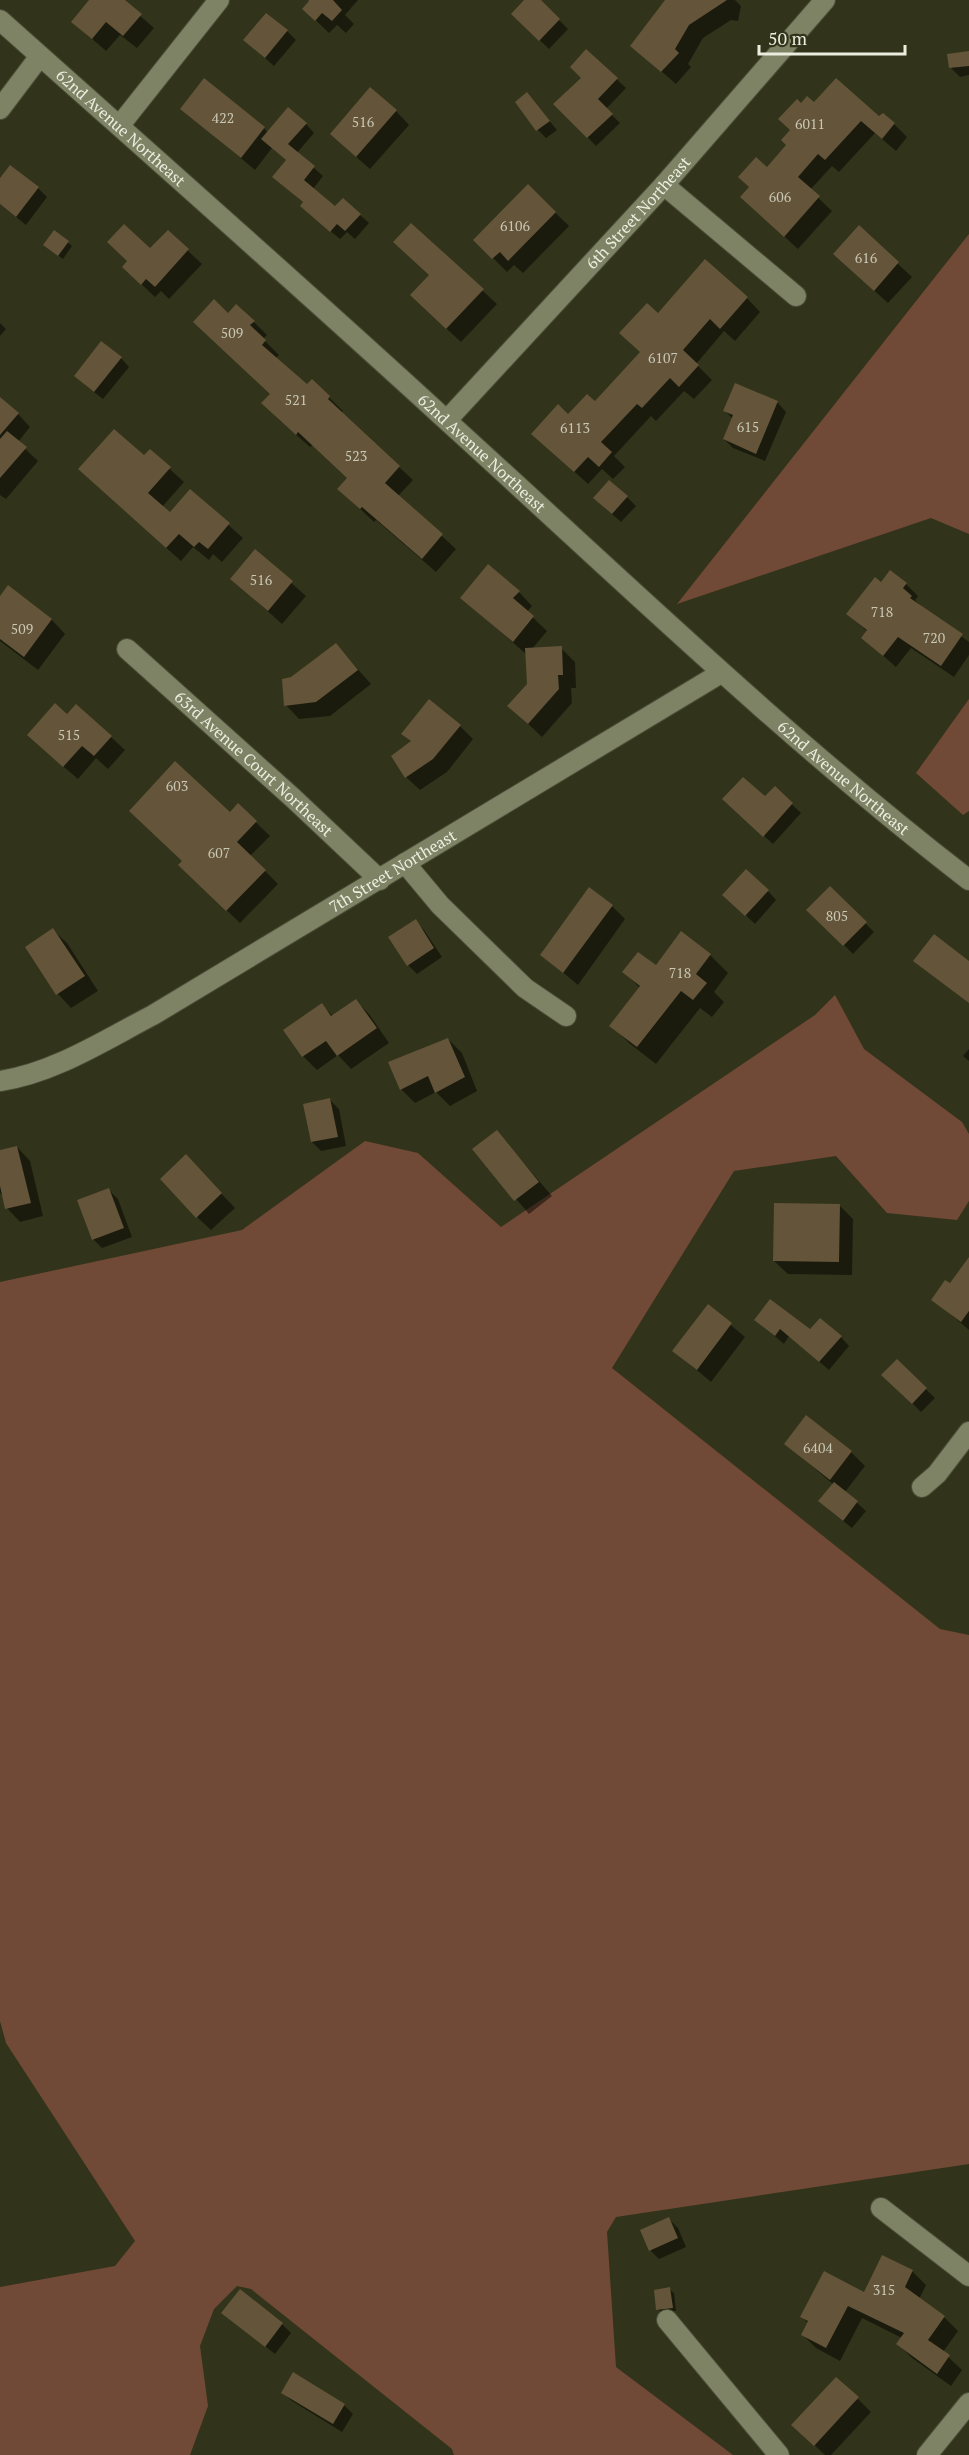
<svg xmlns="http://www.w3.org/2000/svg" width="969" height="2455" font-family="'PT Serif',serif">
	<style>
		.green { fill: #714937 }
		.shadow { fill: #0007 }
		.building { fill: #63543a }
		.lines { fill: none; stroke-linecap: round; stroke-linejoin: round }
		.street-casing { stroke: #4b4e38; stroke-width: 22 }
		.street { stroke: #7e8365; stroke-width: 20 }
		.labels { text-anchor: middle; stroke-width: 6; stroke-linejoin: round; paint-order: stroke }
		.number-label { font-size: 14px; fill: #c9c8b5 }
		.street-label { font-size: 16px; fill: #ebeede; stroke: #31341a }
	</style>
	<rect width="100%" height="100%" fill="#31341a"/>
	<path class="green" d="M969 234V534L931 518 677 604Z
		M969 699V811L963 815 916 773Z
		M835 995 864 1049 962 1122 969 1134V1201L957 1220 887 1213 836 1156 734 1171 612 1368 940 1629 969 1635V2164L616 2217 607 2232 616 2367 733 2455H454L452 2449 251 2289 237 2286 214 2309 200 2346 208 2406 190 2455H0V2287L115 2266 135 2241 6 2043 0 2021V1282L242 1230 365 1141 418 1153 501 1227 815 1015Z"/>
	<path class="shadow" d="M91 0H122L154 28 137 48 120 35 106 51 73 22Z
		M308 0H358L345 15 354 24 346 33 337 25 329 33 304 9 310 2Z
		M526 0H539L568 29 549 49 513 14Z
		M680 0H735L741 6 738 21 731 20 703 38 688 64 691 67 676 84 632 46Z
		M287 31 296 40 274 66 245 40Z
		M587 51 626 88 606 109 620 123 596 146 555 104 583 78Z
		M969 52V75L960 77 951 68Z
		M527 94 557 130 546 138 538 130Z
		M814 104 880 118 894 124 907 137 896 151 875 133 839 172 832 166 810 190 832 211 798 249 755 210 767 169 788 145 801 105Z
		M182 109 264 128 268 133 306 124 314 133 297 153 323 176 313 189 335 208 360 215 369 223 355 239 347 232 340 239 311 215 304 203 283 185 287 161 272 148 255 170Z
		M396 111 409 125 370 169 345 147Z
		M0 181 38 188 47 197 26 225 0 204Z
		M528 186 569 226 523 273 514 265 507 272 475 240Z
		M411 225 497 304 461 342 425 309 431 275Z
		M859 228 912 277 888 303 848 267Z
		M55 232 72 246 63 259 49 249Z
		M168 232 202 264 169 299 161 291 155 297 137 280 150 251Z
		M747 298 760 312 735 341 724 331 696 364 712 380 694 399 684 391 656 421 651 416 614 456 625 467 613 479 602 469 588 484 547 447 569 416 595 403 641 352 658 315Z
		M228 315 254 322 267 335 263 339 279 355 275 359 307 387 312 381 343 411 341 413 413 480 398 496 456 549 436 572 376 520 374 522 353 502 349 478 313 445 310 447 276 417 271 395Z
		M0 323 6 329 0 336Z
		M121 358 129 367 103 399 85 385Z
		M736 385 778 403 786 412 765 461 733 448 724 439 733 419 725 411Z
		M0 404 18 414 30 427 18 442 38 461 6 499 0 495Z
		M150 451 184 482 162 507 171 514 190 491 243 538 222 562 213 554 209 560 193 547 181 561 94 483 144 457Z
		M627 497 636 506 621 522 604 507Z
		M255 551 306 596 282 624 232 579Z
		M881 584H906L918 596 915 600 923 608 969 642V655L954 677 911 648 896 667 863 638 868 632 848 614Z
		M8 587 52 620 65 634 38 670 0 641V598Z
		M519 592 532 606 527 612 547 631 532 649 561 648 575 662 576 688H571L572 703 542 737 509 706 528 685 526 654 462 598Z
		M336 645 371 684 330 716 299 719 286 705 292 678Z
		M67 716 111 737 125 750 108 769 96 758 78 779 42 748Z
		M460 726 473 739 447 772 420 790 406 777 412 742 403 734Z
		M775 788 801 813 773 844 733 808 765 798Z
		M238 805 270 836 250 856 278 884 240 923 180 865Z
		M830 888 874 932 853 954 809 910Z
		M768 891 776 900 755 924 733 903Z
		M612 906 625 919 578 985 542 955Z
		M415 921 424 930 442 957 417 974 408 965Z
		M53 930 67 943 98 991 71 1008 58 994 27 947Z
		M710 955 728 973 714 992 724 1002 712 1017 700 1008 656 1064 629 1043 611 1025 640 988 624 972Z
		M356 1001 369 1014 389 1043 351 1069 338 1055 317 1070 303 1056 285 1030 322 1005 333 1016Z
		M448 1039 462 1053 477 1091 450 1106 436 1092 415 1103 401 1089Z
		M969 1049V1061L963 1056Z
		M330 1100 339 1109 346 1146 321 1151 312 1142Z
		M497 1132 552 1196 529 1214 474 1149Z
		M17 1147 30 1161 43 1216 20 1222 7 1208 4 1197 0 1193V1151Z
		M199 1170 235 1208 211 1230 197 1217Z
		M109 1190 118 1199 132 1237 102 1248 93 1239Z
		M840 1206 853 1219 852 1275 788 1274 774 1261Z
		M969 1260V1330L933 1299 950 1285Z
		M708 1306 745 1337 711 1382 674 1351Z
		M756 1320 841 1337 849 1346 829 1370 789 1336 784 1344Z
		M897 1361 935 1398 921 1412 884 1375Z
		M806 1417 851 1452 865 1466 845 1492 866 1511 852 1528 829 1510 834 1485 786 1444Z
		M669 2219 678 2228 686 2247 659 2259 650 2250Z
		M912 2271 926 2285 919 2299 944 2317 958 2331 943 2352 962 2370 951 2386 912 2358 898 2344 902 2338 862 2318 840 2361 816 2348 803 2335 808 2323 802 2317 865 2294Z
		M669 2289 674 2293 676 2311 662 2313 658 2309Z
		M223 2313 282 2324 291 2333 275 2354Z
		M294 2374 344 2405 353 2414 342 2432 292 2401 283 2393Z
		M858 2399 871 2412 831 2455H825L807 2438Z"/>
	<path class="building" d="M89 0H125L142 14 123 36 106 22 92 39 71 22Z
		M308 0H333L342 10 332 21 322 13 315 21 302 9 309 1Z
		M524 0H541L560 19 539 41 511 14Z
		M665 0H727L689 25 675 49 679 53 661 72 630 46Z
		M266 13 288 30 265 58 243 40Z
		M586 49 618 78 598 99 613 114 587 138 553 104 581 78 570 67Z
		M969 51V66L949 68 947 54Z
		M204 78 265 127 241 158 180 109Z
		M836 78 879 116 883 113 895 123 882 139 861 121 825 160 818 154 798 177 820 196 784 237 740 197 749 187 738 177 756 157 767 167 786 145 781 140 790 130 778 119 797 99 801 103 807 96 814 102Z
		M370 87 397 110 356 157 330 134Z
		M527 92 550 121 536 131 515 102Z
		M288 107 307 123 288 144 315 166 304 180 335 206 343 198 361 214 345 231 337 224 330 232 300 206 303 202 272 177 286 160 261 139Z
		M10 165 39 187 16 217 0 204V178Z
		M528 184 556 212 508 261 500 252 492 259 473 240Z
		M411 223 484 289 446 329 410 295 429 275 393 242Z
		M124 224 150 248 168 230 189 249 155 287 146 279 141 285 122 267 127 261 107 242Z
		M859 225 899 262 874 291 833 254Z
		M54 230 69 241 58 256 43 245Z
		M705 259 748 297 720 329 710 319 683 350 699 365 679 387 670 378 642 408 637 404 601 442 612 452 599 467 588 457 574 472 531 434 558 404 568 414 587 394 595 401 640 352 619 333 647 303 658 313Z
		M214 299 228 313 236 304 255 321 250 325 266 340 262 345 307 384 312 379 330 396 328 399 400 466 385 483 443 534 422 559 362 507 360 509 337 489 347 478 298 432 296 435 261 403 270 394 193 322Z
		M101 341 122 357 94 392 74 376Z
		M735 383 778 401 756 454 723 439 733 415 723 411Z
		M0 397 19 413 0 435Z
		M114 429 144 455 150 449 171 467 148 493 170 512 190 489 230 523 208 549 199 542 194 547 179 534 166 548 78 469Z
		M7 431 27 447 0 478V439Z
		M609 480 628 496 612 514 593 498Z
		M255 549 293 581 268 611 230 579Z
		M488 564 520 591 513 598 534 616 513 642 460 598Z
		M890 570 907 583 903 588 912 596 910 598 963 634 941 666 898 637 883 656 861 638 867 630 846 614 875 577 881 582Z
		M8 585 52 619 24 657 0 639V596Z
		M336 643 358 670 316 702 284 706 282 679 291 677Z
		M562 646 563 675H558L559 689 528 724 507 706 527 684 525 648Z
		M429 699 461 725 433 759 405 778 391 756 411 741 401 734Z
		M55 703 67 714 76 704 112 736 94 756 82 746 63 767 27 735Z
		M175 761 230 812 238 803 257 821 237 842 266 870 226 911 178 865 182 861 129 811Z
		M743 777 765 796 775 786 793 803 763 837 722 799Z
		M746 869 769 890 745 916 722 895Z
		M830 886 867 922 843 946 806 910Z
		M589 887 613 905 563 973 540 955Z
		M416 919 434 948 407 966 388 937Z
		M53 928 85 976 56 995 25 947Z
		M681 931 711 954 696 974 707 983 693 1000 681 991 637 1047 609 1026 640 986 622 972 638 952 656 965Z
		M934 934 969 961V1003L913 961Z
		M356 999 377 1028 337 1056 326 1041 302 1057 283 1030 322 1003 331 1016Z
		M448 1038 465 1077 435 1093 428 1076 400 1090 388 1062Z
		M330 1098 338 1137 311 1142 303 1104Z
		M497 1130 539 1182 514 1201 472 1149Z
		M17 1146 31 1203 5 1209 0 1186V1150Z
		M186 1154 222 1193 196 1218 160 1179Z
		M109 1188 124 1228 92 1240 77 1200Z
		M774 1203 840 1204 839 1262 773 1261Z
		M969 1257V1311L961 1322 931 1300 945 1280 950 1283Z
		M770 1299 810 1329 820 1318 842 1336 819 1362 780 1329 775 1336 754 1320Z
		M708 1304 732 1323 697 1370 672 1351Z
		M897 1359 927 1388 912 1404 881 1375Z
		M806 1415 852 1451 830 1480 784 1444Z
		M834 1482 858 1501 843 1521 818 1501Z
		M669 2217 678 2238 649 2251 640 2230Z
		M882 2255 913 2270 905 2287 945 2316 928 2340 950 2355 937 2374 896 2344 904 2333 848 2306 826 2348 801 2335 808 2321 800 2317 824 2271 864 2292Z
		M670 2287 673 2308 656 2310 654 2290Z
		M240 2289 283 2323 265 2347 221 2313Z
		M293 2372 345 2404 333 2424 281 2393Z
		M836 2377 859 2397 814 2446 791 2425Z"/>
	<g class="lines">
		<g class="street-casing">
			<g id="street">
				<path id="s1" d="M0 20C149 153 299 285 446 420 618 576 785 738 969 880"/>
				<path d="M0 109 40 56"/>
				<path d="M120 125 219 0"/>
				<path d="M664 185 796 296"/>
				<path id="s2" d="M447 420 664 185 825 0"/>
				<path id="s3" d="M127 649 293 798 380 880"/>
				<path d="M405 863 440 905 525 988 566 1016"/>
				<path id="s4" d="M0 1081C54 1073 105 1040 153 1015L721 673"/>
				<path d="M922 1487 937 1474 969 1432"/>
				<path d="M881 2208 969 2276"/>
				<path d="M667 2320 779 2455"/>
				<path d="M927 2455 969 2403"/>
			</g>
		</g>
		<use href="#street" class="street"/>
	</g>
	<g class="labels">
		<g class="number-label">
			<text x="223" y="123">422</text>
			<text x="363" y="127">516</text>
			<text x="810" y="129">6011</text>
			<text x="780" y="202">606</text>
			<text x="515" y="231">6106</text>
			<text x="866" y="263">616</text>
			<text x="232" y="338">509</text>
			<text x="663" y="363">6107</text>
			<text x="296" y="405">521</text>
			<text x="748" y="432">615</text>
			<text x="575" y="433">6113</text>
			<text x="356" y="461">523</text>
			<text x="261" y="585">516</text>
			<text x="882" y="617">718</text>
			<text x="22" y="634">509</text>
			<text x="934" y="643">720</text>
			<text x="69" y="740">515</text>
			<text x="177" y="791">603</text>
			<text x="219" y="858">607</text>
			<text x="837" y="921">805</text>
			<text x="680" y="978">718</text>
			<text x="818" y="1453">6404</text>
			<text x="884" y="2295">315</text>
		</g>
		<g class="street-label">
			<text dy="6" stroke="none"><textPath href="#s1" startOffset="162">62nd Avenue Northeast</textPath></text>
			<text dy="6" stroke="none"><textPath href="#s2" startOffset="282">6th Street Northeast</textPath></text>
			<text dy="6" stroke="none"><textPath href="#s1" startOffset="648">62nd Avenue Northeast</textPath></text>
			<text dy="6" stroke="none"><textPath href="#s3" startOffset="171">63rd Avenue Court Northeast</textPath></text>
			<text dy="6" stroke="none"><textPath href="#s1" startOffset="1134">62nd Avenue Northeast</textPath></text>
			<text dy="6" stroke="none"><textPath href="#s4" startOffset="447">7th Street Northeast</textPath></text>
		</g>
	</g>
	<path d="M759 45v9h146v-9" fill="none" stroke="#ebeede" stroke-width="3"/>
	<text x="768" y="45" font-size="18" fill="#ebeede" stroke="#31341a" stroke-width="4.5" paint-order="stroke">50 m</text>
</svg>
